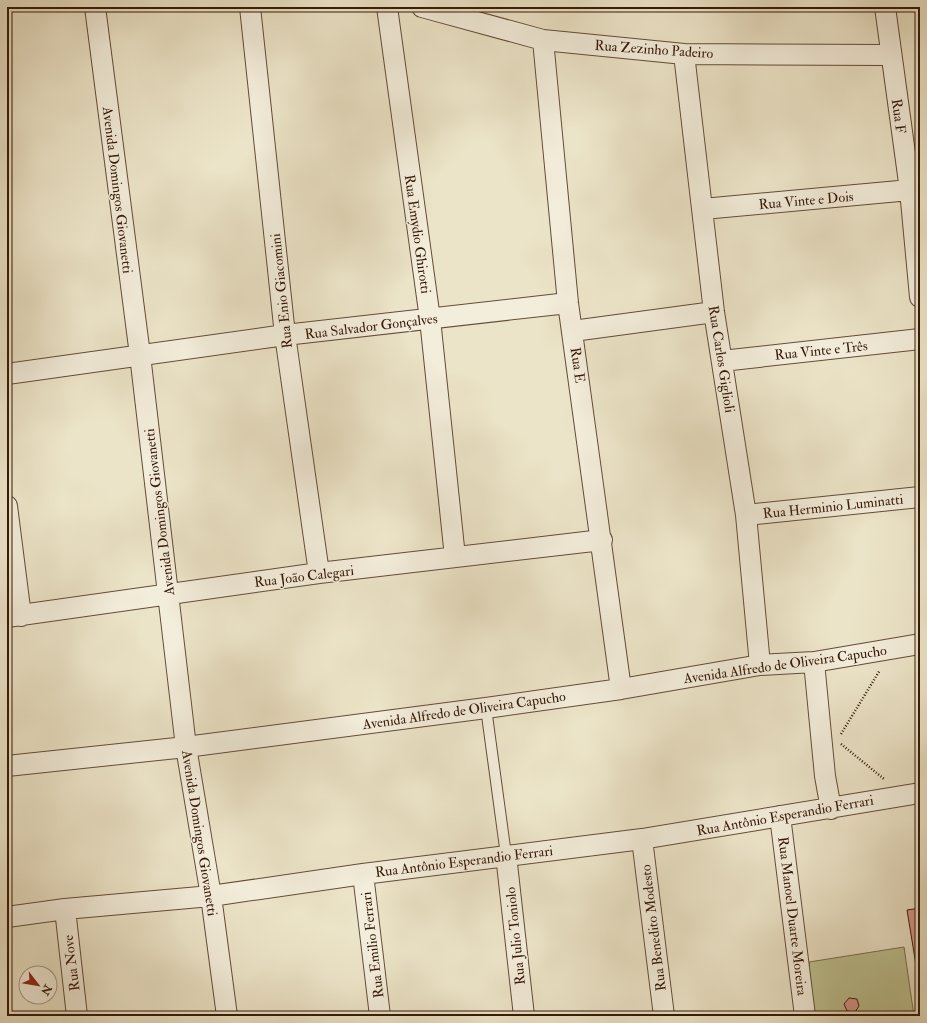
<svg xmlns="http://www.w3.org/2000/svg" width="927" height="1023" font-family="'IM FELL Double Pica',serif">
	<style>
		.green { fill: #bec292; stroke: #7a6e4d }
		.building { fill: #d8998b; stroke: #351908 }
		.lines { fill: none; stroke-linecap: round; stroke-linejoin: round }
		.service-casing { stroke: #634c38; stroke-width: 12 }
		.minor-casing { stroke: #634c38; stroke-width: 22 }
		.path { stroke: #351908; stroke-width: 2.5; stroke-dasharray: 1 2; stroke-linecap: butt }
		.service { stroke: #f3eddb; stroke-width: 10 }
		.minor { stroke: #f3eddb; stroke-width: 20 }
		.labels { text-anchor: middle; stroke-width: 3; stroke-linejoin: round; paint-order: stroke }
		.street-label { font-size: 14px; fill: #351908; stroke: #f3eddb }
	</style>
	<rect width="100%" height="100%" fill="#ece4c8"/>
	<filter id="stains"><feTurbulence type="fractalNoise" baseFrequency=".005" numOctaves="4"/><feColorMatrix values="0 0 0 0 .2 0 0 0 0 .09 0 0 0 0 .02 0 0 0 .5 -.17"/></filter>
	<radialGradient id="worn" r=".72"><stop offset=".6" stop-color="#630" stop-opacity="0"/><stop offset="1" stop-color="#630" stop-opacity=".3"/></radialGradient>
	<path class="green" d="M904 947 914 1016H813L809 962Z"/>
	<path class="building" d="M920 908V964L916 965 907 910Z
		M849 998 857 999 859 1006 855 1012 847 1011 844 1004Z"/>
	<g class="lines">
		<g class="service-casing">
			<path id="service" d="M486 708 506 855"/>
		</g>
		<g class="minor-casing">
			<path id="minor" d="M95 7 140 355 186 747 211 896 227 1016
				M250 7 285 335 319 573
				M387 7 430 319 455 557
				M422 7 543 40 684 54 891 55
				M885 7 910 190 920 297
				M543 40 568 303 621 689
				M684 54 714 312 746 515 760 665
				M703 209 910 190
				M573 331 714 312
				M722 361 920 339
				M7 374 285 335 568 303
				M7 506 21 616
				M746 515 920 497
				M7 617 319 573 602 540
				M814 662 825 776 831 809
				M7 766 186 747 486 708 621 689 760 665 814 662 920 644
				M780 816 805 1016
				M642 839 664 1016
				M506 855 524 1016
				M363 874 380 1016
				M65 909 77 1016
				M7 917 65 909 211 896 363 874 642 839 920 793"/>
		</g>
		<path class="path" d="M841 734 880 670
			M841 744 884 779"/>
		<use href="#service" class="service"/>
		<use href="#minor" class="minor"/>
	</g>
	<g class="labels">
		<g class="street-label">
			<text transform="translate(654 49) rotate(4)" y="5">Rua Zezinho Padeiro</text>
			<text transform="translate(899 116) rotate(82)" y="5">Rua F</text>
			<text transform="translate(118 190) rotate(83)" y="5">Avenida Domingos Giovanetti</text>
			<text transform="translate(806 200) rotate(-5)" y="5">Rua Vinte e Dois</text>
			<text transform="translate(418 234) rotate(82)" y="5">Rua Emydio Ghirotti</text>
			<text transform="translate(281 291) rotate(-96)" y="5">Rua Enio Giacomini</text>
			<text transform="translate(371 326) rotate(-7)" y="5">Rua Salvador Gonçalves</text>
			<text transform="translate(821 350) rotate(-6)" y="5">Rua Vinte e Três</text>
			<text transform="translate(722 359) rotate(81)" y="5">Rua Carlos Giglioli</text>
			<text transform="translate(578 365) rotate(82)" y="5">Rua E</text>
			<text transform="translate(833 506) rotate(-6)" y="5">Rua Herminio Luminatti</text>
			<text transform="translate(159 512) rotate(-97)" y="5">Avenida Domingos Giovanetti</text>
			<text transform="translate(304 576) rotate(-7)" y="5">Rua João Calegari</text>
			<text transform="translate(785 664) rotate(-8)" y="5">Avenida Alfredo de Oliveira Capucho</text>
			<text transform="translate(464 710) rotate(-8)" y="5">Avenida Alfredo de Oliveira Capucho</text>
			<text transform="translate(785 815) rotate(-10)" y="5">Rua Antônio Esperandio Ferrari</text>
			<text transform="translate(200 833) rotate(81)" y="5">Avenida Domingos Giovanetti</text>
			<text transform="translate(464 861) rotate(-7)" y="5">Rua Antônio Esperandio Ferrari</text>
			<text transform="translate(793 916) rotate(83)" y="5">Rua Manoel Duarte Moreira</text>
			<text transform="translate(653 928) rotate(-97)" y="5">Rua Benedito Modesto</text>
			<text transform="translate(515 936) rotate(-96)" y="5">Rua Julio Toniolo</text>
			<text transform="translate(372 945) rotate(-97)" y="5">Rua Emilio Ferrari</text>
			<text transform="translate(71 963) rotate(-97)" y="5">Rua Nove</text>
		</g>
	</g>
	<rect width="927" height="1023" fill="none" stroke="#ece4c8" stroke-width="24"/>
	<rect x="8" y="8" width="911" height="1007" fill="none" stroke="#351908" stroke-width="2"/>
	<rect x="12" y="12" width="903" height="999" fill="none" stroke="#351908"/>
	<g transform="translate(38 985) rotate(121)"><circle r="19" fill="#f3eddb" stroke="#a79887"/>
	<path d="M0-3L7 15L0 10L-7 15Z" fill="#8f2418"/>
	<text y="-6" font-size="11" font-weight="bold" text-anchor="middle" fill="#351908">N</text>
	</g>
	<rect width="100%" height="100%" filter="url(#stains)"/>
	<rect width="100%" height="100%" fill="url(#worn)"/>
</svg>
